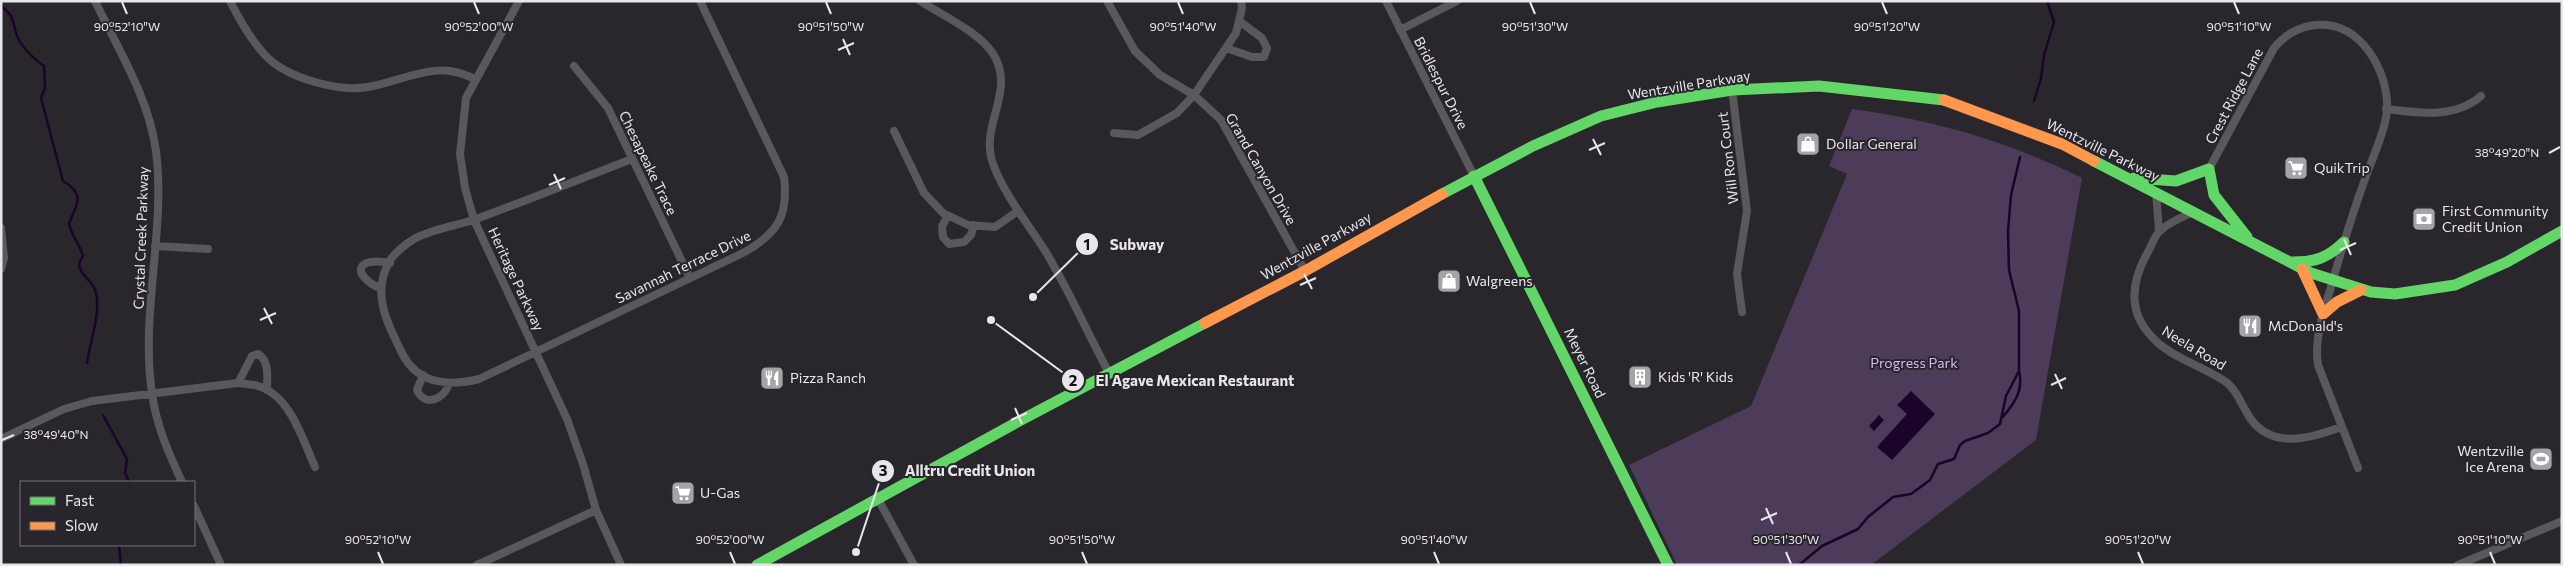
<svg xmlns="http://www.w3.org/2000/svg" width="2563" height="566" font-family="Commissioner,sans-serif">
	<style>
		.green { fill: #4c3b59 }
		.water { fill: #1a042a }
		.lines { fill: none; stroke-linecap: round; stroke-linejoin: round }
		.stream { stroke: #1a042a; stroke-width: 2.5 }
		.street { stroke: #59585b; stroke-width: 8 }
		.fast { stroke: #63d668; stroke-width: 11 }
		.slow { stroke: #ff974d; stroke-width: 11 }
		.ticks { fill: none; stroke: #e9e6eb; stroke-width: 2 }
		.labels { text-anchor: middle; stroke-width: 4; stroke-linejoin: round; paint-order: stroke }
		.street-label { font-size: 14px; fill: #e9e6eb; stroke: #29252d }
		.poi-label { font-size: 14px; fill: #e9e6eb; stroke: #29252d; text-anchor: start }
		.park-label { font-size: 14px; fill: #d9b7f6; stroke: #29252d }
		.ticks-label { font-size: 12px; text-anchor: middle; fill: #e9e6eb; stroke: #29252d; stroke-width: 4; stroke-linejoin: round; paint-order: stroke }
		.leader { fill: none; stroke: #e9e6eb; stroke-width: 2 }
		.callout-dot { fill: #e9e6eb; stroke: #29252d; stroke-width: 2 }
		.mark-label { font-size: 15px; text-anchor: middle; font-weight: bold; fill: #111 }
		.callout-label { font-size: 15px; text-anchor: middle; font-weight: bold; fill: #e9e6eb; stroke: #29252d; stroke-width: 4; stroke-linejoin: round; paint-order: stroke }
	</style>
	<rect width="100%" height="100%" fill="#29272b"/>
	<path class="green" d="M1852 109C1938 121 2004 140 2082 178L2036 440 1871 565H1677L1629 465 1751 406 1847 174 1829 166Z"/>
	<path class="water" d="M1911 391 1935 414 1892 460 1877 447 1907 414 1897 405Z
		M1879 415 1884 420 1874 431 1869 426Z"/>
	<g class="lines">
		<path class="stream" d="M1 6C14 16 12 19 16 33 20 46 33 58 44 66L45 88 41 98 63 181C85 194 78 203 69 223 71 236 80 244 83 256 71 271 92 278 96 292 101 314 90 341 87 363
			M2034 101 2041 78 2044 55 2054 22 2047 1
			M103 415 127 459 125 473 129 482
			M2001 419C2013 405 2024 392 2019 371
			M119 545 121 565
			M1799 565 1822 546 1858 529 1868 517 1893 497 1911 494 1930 480 1938 464 1954 459 1960 445 1965 441 1988 433 2000 424 2006 396 2019 371V311L2009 270 2008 231 2011 195 2020 157"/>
		<path class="street" d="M95 1C118 49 149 98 156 151 166 230 140 314 152 393 156 425 169 454 182 482
			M230 1C240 21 250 39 265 55 286 78 338 92 368 87 392 83 427 67 450 71 459 72 467 76 476 79
			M519 1 466 98 460 154 465 188 474 220 567 419 583 464 596 510 621 565
			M920 1C942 15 983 34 995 57 1014 93 981 125 992 161 1003 193 1026 221 1044 249 1068 288 1087 332 1109 373
			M1107 1 1135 51 1160 75 1194 95 1221 120 1305 271
			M1386 1 1474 176
			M1400 30 1457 1
			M1226 48 1252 57H1264L1267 48 1262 38 1239 21
			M574 66 608 108 690 278
			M1732 90 1747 211 1737 274 1742 312
			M2386 109C2418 113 2455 119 2481 96
			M894 131 924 193 943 213 968 225 995 227 1018 211
			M1114 133 1138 135 1177 113 1194 95 1236 33 1242 8 1241 1
			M632 159C580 179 528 200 476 219 456 226 432 229 414 239 407 243 396 252 391 259 370 292 387 323 403 355 419 385 451 386 479 379L743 253C777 234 789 216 784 177L700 1
			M2209 169 2274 48C2287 32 2306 23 2327 25 2366 28 2393 81 2386 118 2382 138 2372 159 2365 179 2352 215 2341 251 2331 287 2323 314 2314 338 2318 365L2358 468
			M2156 192 2159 231
			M2193 212C2183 217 2169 222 2160 231 2155 235 2152 244 2149 250 2132 279 2126 310 2152 337 2170 357 2200 365 2223 380 2235 387 2240 401 2247 413 2268 451 2309 439 2341 427
			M948 216 942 226 943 237 949 244 964 242 971 235 974 225
			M1 228 4 258 1 269
			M155 246 208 249
			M381 289C351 275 355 256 390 263
			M423 375 417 390C425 408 444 399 449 384
			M238 383 252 356 258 354C270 361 267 378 267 390
			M1 439 64 409 92 401 238 383C245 384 252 384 258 386 290 395 303 440 315 467
			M878 499 914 565
			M194 506 221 565
			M477 565 596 510
			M2458 565 2562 521"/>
		<path class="fast" d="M2094 161 2311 273 2371 292 2395 294 2455 285 2507 262 2562 231
			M1474 176 1668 565
			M2134 178 2176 181 2209 169 2214 195 2247 237
			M1442 194 1533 146 1601 116 1657 102 1732 90 1819 86 1944 100
			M2293 262C2315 262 2328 258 2344 242
			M757 565 1023 419 1205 323"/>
		<path class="slow" d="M1944 100 2062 144 2094 161
			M2302 269 2323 314 2337 302 2361 290
			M1205 323 1305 271 1442 194"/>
	</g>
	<path class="ticks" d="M122 2 127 14M474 2 479 14M826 2 831 14M1178 2 1183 14M1530 2 1535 14M1882 2 1887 14M2234 2 2239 14M843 39 850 55M838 50 854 43M1593 139 1601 155M1589 150 1605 143M2549 153 2560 147M554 174 561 189M549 185 565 178M2344 239 2351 255M2340 250 2356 243M1304 274 1312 289M1300 285 1316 278M264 308 272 324M260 320 276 313M2055 374 2062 389M2051 385 2066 378M1015 408 1022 424M1011 420 1027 413M2 440 14 435M1766 508 1773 524M1761 520 1777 513M378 552 383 564M730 552 735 564M1082 552 1087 564M1434 552 1439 564M1786 552 1791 564M2138 552 2143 564M2490 552 2495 564"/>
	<defs>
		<g id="shop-square" transform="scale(1.25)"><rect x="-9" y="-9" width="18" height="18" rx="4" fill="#a6a3a8" stroke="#29252d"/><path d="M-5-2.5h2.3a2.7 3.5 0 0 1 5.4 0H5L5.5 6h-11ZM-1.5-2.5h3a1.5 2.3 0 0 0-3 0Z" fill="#fff"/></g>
		<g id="supermarket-square" transform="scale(1.25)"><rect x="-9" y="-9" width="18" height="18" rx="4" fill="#a6a3a8" stroke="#29252d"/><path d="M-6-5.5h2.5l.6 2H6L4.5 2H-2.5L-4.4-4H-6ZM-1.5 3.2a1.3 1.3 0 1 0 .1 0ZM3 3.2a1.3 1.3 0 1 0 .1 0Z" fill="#fff"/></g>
		<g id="bank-square" transform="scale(1.25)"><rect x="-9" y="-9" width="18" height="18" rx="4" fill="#a6a3a8" stroke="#29252d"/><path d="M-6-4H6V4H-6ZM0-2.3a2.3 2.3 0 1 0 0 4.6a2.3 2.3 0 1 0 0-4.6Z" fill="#fff"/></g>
		<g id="restaurant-square" transform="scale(1.25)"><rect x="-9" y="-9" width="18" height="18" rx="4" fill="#a6a3a8" stroke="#29252d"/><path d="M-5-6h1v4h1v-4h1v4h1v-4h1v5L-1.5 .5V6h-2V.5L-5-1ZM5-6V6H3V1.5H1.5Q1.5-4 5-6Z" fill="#fff"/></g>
		<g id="building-square" transform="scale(1.25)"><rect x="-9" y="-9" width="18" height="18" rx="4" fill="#a6a3a8" stroke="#29252d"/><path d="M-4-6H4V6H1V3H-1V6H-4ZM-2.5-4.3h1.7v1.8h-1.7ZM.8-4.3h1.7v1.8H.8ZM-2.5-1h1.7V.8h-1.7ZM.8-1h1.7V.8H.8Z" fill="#fff"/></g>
		<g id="stadium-square" transform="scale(1.25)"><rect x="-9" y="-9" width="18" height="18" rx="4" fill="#a6a3a8" stroke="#29252d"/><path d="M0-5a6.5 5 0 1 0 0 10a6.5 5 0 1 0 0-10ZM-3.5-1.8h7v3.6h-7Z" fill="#fff"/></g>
	</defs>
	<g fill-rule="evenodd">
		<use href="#shop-square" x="1808" y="144"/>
		<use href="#supermarket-square" x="2296" y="168"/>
		<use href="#bank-square" x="2424" y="219"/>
		<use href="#shop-square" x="1449" y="281"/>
		<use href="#restaurant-square" x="2250" y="326"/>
		<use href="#building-square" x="1640" y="377"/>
		<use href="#restaurant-square" x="772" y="378"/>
		<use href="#stadium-square" x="2541" y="459"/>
		<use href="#supermarket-square" x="683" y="493"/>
	</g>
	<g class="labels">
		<g class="street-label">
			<text transform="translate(1441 83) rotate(63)" y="5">Bridlespur Drive</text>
			<text transform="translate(1689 85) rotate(-9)" y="5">Wentzville Parkway</text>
			<text transform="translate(2234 96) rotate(-62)" y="5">Crest Ridge Lane</text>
			<text transform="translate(2103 150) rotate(26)" y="5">Wentzville Parkway</text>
			<text transform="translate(1728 158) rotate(-97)" y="5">Will Ron Court</text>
			<text transform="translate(648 163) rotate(64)" y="5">Chesapeake Trace</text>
			<text transform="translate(1261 169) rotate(60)" y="5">Grand Canyon Drive</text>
			<text transform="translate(141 238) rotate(-88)" y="5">Crystal Creek Parkway</text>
			<text transform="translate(1316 246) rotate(-29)" y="5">Wentzville Parkway</text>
			<text transform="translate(683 267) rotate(-26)" y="5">Savannah Terrace Drive</text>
			<text transform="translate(516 279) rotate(65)" y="5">Heritage Parkway</text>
			<text transform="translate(2194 348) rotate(31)" y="5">Neela Road</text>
			<text transform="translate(1585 363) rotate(64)" y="5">Meyer Road</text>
		</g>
		<g class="poi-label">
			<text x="1826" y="149">Dollar General</text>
			<text x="2314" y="173">QuikTrip</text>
			<text x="2442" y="216">First Community<tspan x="2442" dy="16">Credit Union</tspan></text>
			<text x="1466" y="286">Walgreens</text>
			<text x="2268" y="331">McDonald's</text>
			<text x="1658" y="382">Kids 'R' Kids</text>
			<text x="790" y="383">Pizza Ranch</text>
			<text x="2524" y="456" text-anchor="end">Wentzville<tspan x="2524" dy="16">Ice Arena</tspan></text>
			<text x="700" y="498">U-Gas</text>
		</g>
		<g class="park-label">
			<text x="1914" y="368">Progress Park</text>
		</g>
	</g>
	<g class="ticks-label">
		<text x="127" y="31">90°52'10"W</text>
		<text x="479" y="31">90°52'00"W</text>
		<text x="831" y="31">90°51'50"W</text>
		<text x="1183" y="31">90°51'40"W</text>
		<text x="1887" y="31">90°51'20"W</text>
		<text x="1535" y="31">90°51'30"W</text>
		<text x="2239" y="31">90°51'10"W</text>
		<text x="2507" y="157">38°49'20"N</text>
		<text x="56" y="439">38°49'40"N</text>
		<text x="378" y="544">90°52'10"W</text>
		<text x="730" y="544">90°52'00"W</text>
		<text x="1082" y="544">90°51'50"W</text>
		<text x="1434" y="544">90°51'40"W</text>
		<text x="1786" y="544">90°51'30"W</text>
		<text x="2138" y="544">90°51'20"W</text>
		<text x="2490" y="544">90°51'10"W</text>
	</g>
	<path class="leader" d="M1033 297L1087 244M991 320L1073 380M856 552L883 471"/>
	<g class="callout-dot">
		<circle cx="1033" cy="297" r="5"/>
		<circle cx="991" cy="320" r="5"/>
		<circle cx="856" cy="552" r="5"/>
		<circle cx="1087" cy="244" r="12"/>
		<circle cx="1073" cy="380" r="12"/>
		<circle cx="883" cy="471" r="12"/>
	</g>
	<g class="mark-label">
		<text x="1087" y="250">1</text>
		<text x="1073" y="386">2</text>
		<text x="883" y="476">3</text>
	</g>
	<g class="callout-label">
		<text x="1137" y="250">Subway</text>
		<text x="1195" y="386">El Agave Mexican Restaurant</text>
		<text x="970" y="476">Alltru Credit Union</text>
	</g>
	<rect width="2563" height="566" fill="none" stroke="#e9e6eb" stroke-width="5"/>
	<rect x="20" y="481" width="175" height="65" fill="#29252d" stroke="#767279"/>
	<rect x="30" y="497" width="25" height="8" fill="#63d668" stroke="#767279"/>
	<text x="65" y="506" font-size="15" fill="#e9e6eb">Fast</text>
	<rect x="30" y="522" width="25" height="8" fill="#ff974d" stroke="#767279"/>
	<text x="65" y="531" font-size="15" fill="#e9e6eb">Slow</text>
</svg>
